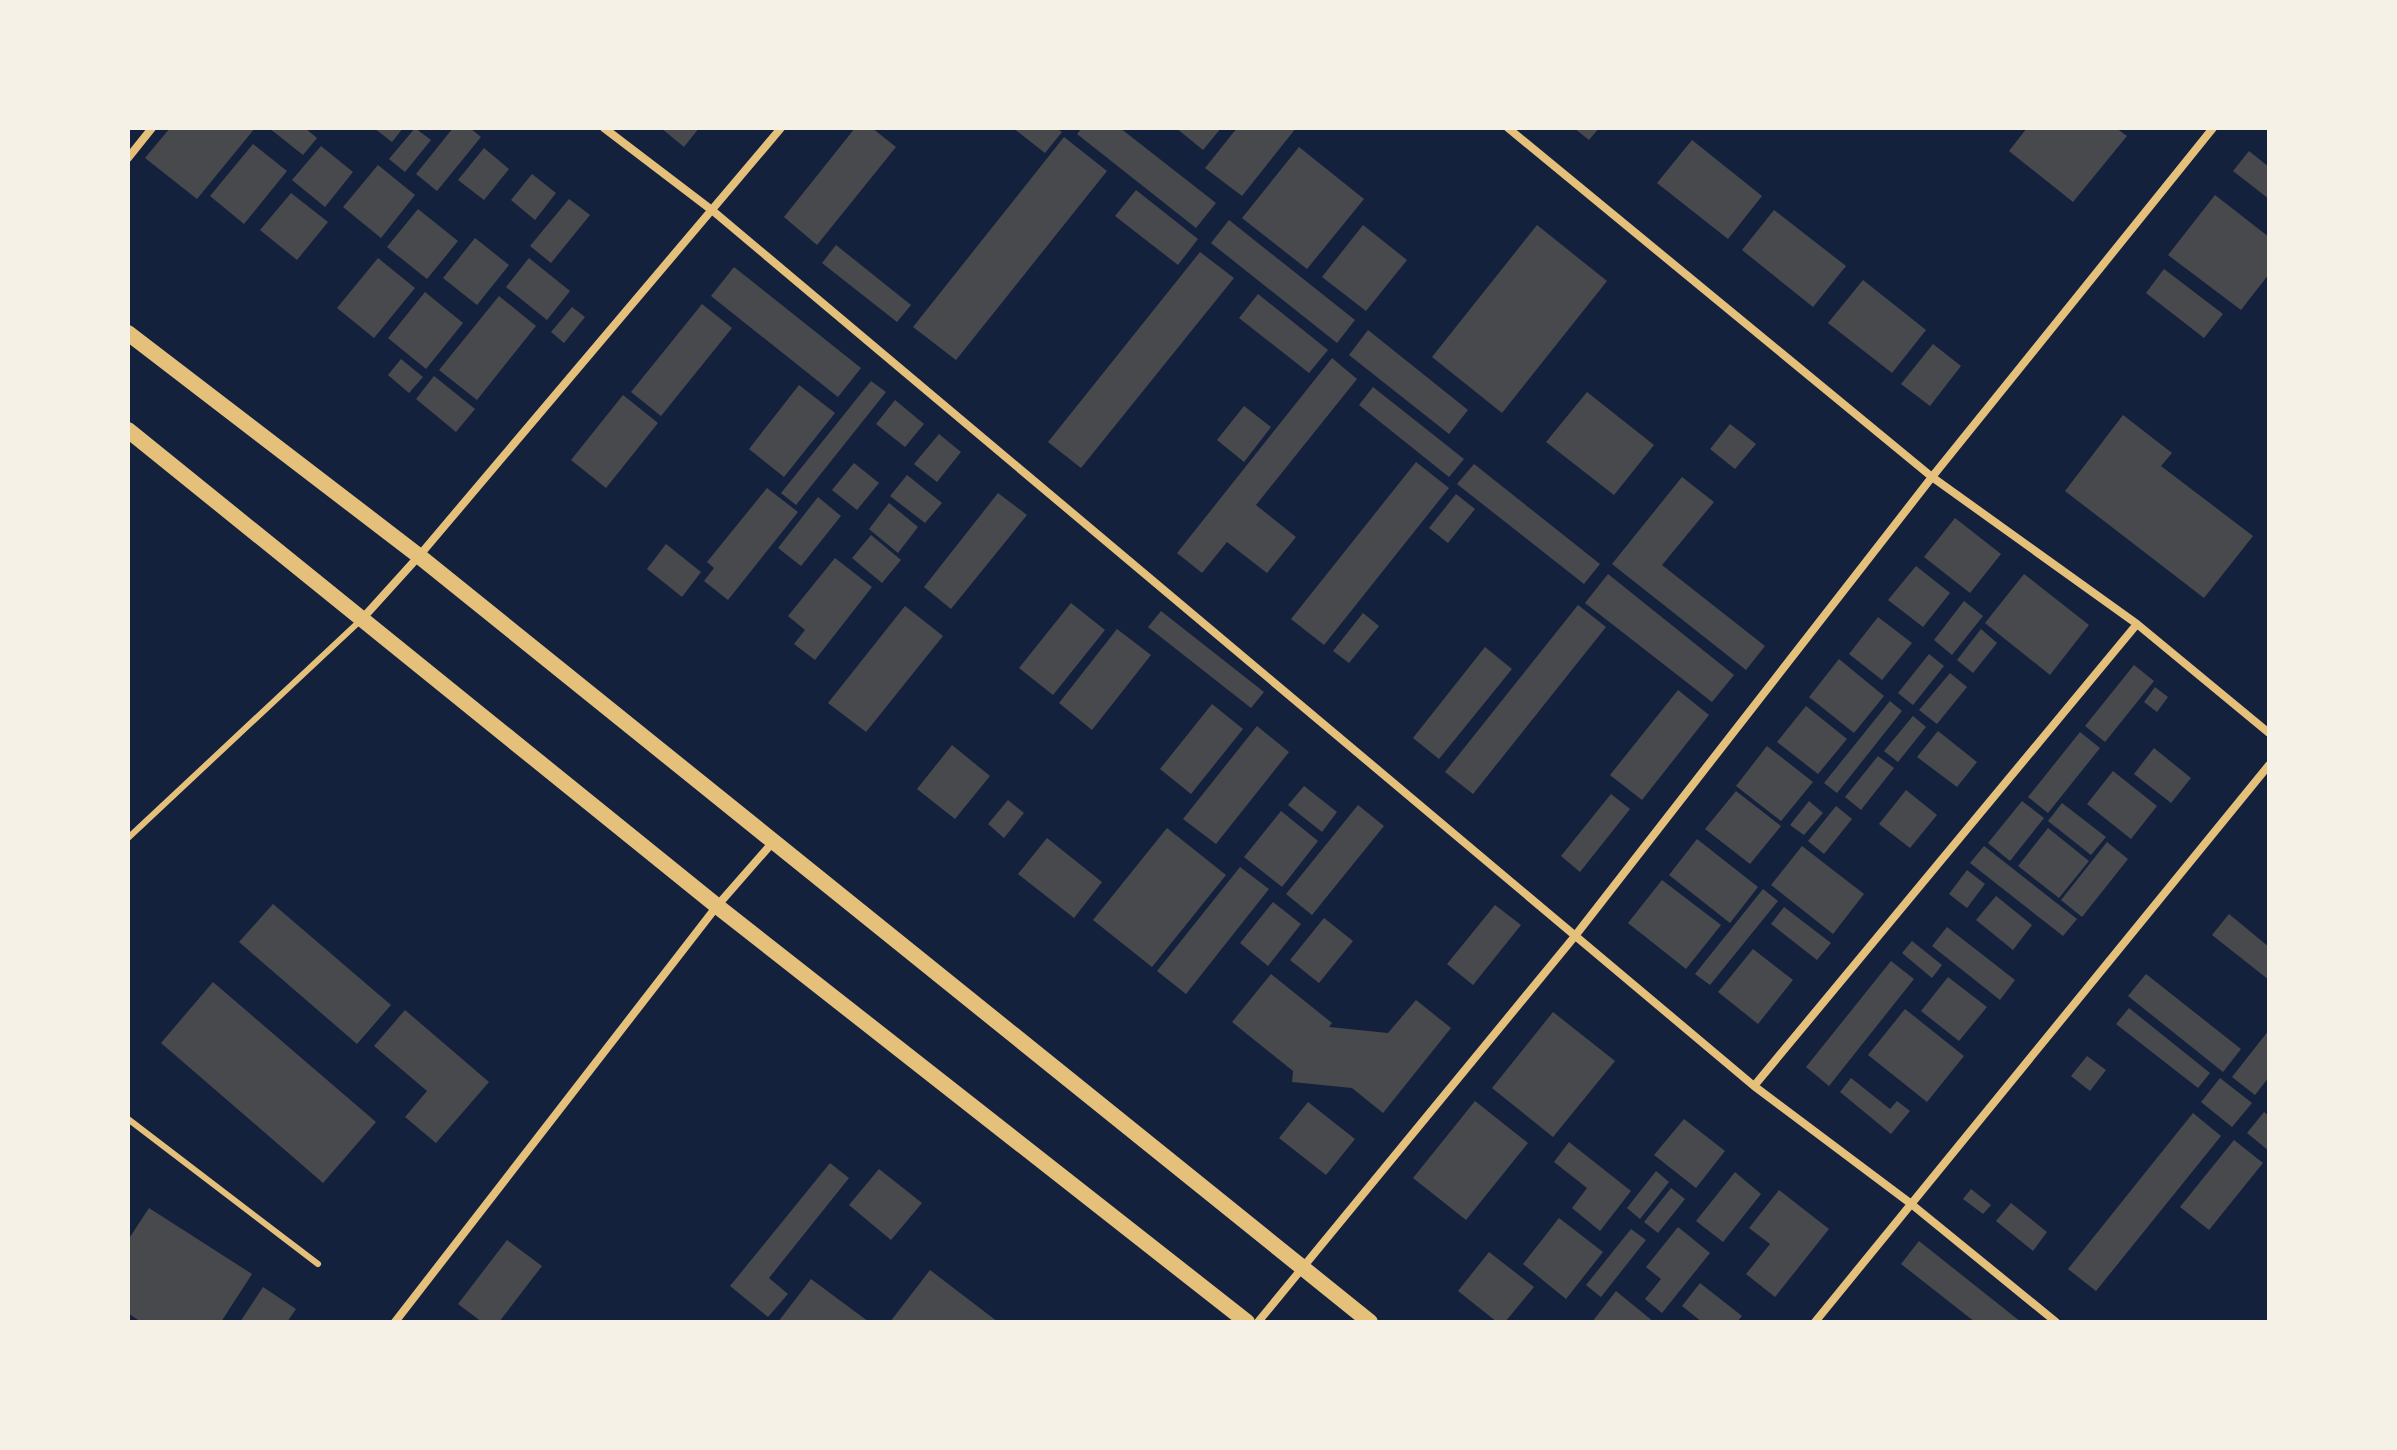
<svg xmlns="http://www.w3.org/2000/svg" width="2397" height="1450" font-family="'Space Grotesk',sans-serif">
	<style>
		.building { fill: #48494c }
		.lines { fill: none; stroke-linecap: round; stroke-linejoin: round }
		.service { stroke: #e5c07b; stroke-width: 6 }
		.minor { stroke: #e5c07b; stroke-width: 8 }
		.secondary { stroke: #e5c07b; stroke-width: 16 }
	</style>
	<rect width="100%" height="100%" fill="#14213d"/>
	<path class="building" d="M170 128H255L197 199 145 158Z
		M269 128H305L317 138 303 155Z
		M374 128H403L392 142Z
		M415 128 431 140 405 172 389 159Z
		M453 128H470L481 137 437 191 416 174Z
		M661 128H699L684 147Z
		M855 128H872L896 147 817 245 784 217Z
		M1013 128H1056L1062 132 1045 153Z
		M1082 128H1120L1216 203 1196 228 1077 134Z
		M1176 128H1221L1203 150Z
		M1237 128H1296L1242 196 1205 168Z
		M1574 128H1599L1589 140Z
		M2027 128H2116L2127 136 2073 202 2009 151Z
		M1064 137 1107 171 956 360 913 327Z
		M1692 140 1762 196 1728 239 1657 183Z
		M253 144 287 171 244 224 210 196Z
		M321 146 353 172 325 207 292 180Z
		M1299 147 1364 199 1307 269 1242 218Z
		M484 148 509 169 484 200 458 180Z
		M2249 151 2269 167V199L2233 171Z
		M378 165 415 195 381 238 343 207Z
		M532 174 556 193 535 220 511 200Z
		M1136 190 1198 239 1178 265 1115 216Z
		M291 193 328 222 297 260 260 230Z
		M2215 195 2269 237V274L2241 310 2168 255Z
		M569 199 590 215 551 263 530 246Z
		M418 209 458 241 427 279 387 247Z
		M1774 210 1846 266 1813 307 1742 250Z
		M1229 220 1355 320 1337 343 1211 243Z
		M1363 225 1407 260 1366 311 1322 277Z
		M1537 225 1607 281 1502 413 1432 357Z
		M475 238 509 265 477 305 443 278Z
		M836 245 911 305 897 322 822 263Z
		M1200 252 1234 278 1081 468 1048 442Z
		M378 258 415 288 374 338 337 308Z
		M529 258 570 291 547 320 506 287Z
		M734 267 861 368 838 397 711 296Z
		M2164 269 2223 314 2204 338 2146 293Z
		M1863 280 1926 330 1892 373 1828 323Z
		M425 292 463 323 426 369 388 338Z
		M1258 294 1328 350 1309 373 1239 318Z
		M499 296 536 326 477 400 439 370Z
		M702 304 732 328 661 416 631 392Z
		M572 307 585 317 564 343 551 332Z
		M1368 330 1468 410 1449 434 1349 355Z
		M1933 344 1961 366 1930 406 1901 384Z
		M1332 358 1357 379 1256 505 1296 537 1267 573 1227 542 1202 573 1177 553Z
		M401 359 423 377 409 393 388 375Z
		M434 376 475 409 456 432 416 399Z
		M871 381 886 392 796 505 781 493Z
		M799 385 835 413 784 477 749 449Z
		M1373 387 1464 459 1449 477 1359 405Z
		M1587 392 1654 445 1614 495 1546 442Z
		M623 395 658 423 606 488 571 460Z
		M895 400 924 424 905 447 876 424Z
		M1244 406 1271 427 1244 462 1217 440Z
		M2123 415 2172 453 2161 466 2253 536 2204 598 2065 491Z
		M1730 424 1756 444 1735 469 1710 449Z
		M939 434 961 452 937 482 914 464Z
		M1416 462 1449 488 1324 645 1291 619Z
		M854 463 879 483 857 510 832 490Z
		M1474 464 1600 564 1584 584 1457 484Z
		M907 475 942 503 925 523 890 496Z
		M1682 477 1714 502 1662 565 1765 646 1746 670 1612 564Z
		M767 488 798 512 728 600 704 581 714 568 707 562Z
		M998 493 1027 515 951 609 924 587Z
		M1456 494 1475 509 1448 543 1429 528Z
		M818 497 841 516 801 566 778 548Z
		M889 503 918 527 898 553 869 529Z
		M1955 518 2001 554 1970 593 1924 557Z
		M871 535 901 560 882 583 852 558Z
		M666 544 701 572 682 597 647 569Z
		M835 558 872 587 815 660 794 644 805 630 788 616Z
		M1916 566 1950 593 1923 627 1888 600Z
		M1608 574 1734 675 1712 702 1585 603Z
		M2024 574 2089 625 2050 675 1985 623Z
		M1964 601 1983 616 1952 655 1934 640Z
		M1071 603 1105 630 1053 695 1019 668Z
		M1578 605 1606 627 1473 794 1445 772Z
		M905 606 943 636 866 732 828 703Z
		M1161 611 1264 692 1251 708 1148 627Z
		M1363 613 1379 626 1349 663 1333 651Z
		M1878 617 1912 643 1882 680 1849 654Z
		M1117 629 1151 655 1092 730 1059 703Z
		M1981 629 1997 643 1973 673 1957 660Z
		M1485 647 1512 669 1439 759 1413 738Z
		M1929 654 1944 666 1913 705 1898 693Z
		M1839 659 1884 696 1854 733 1809 697Z
		M2134 665 2154 681 2105 742 2085 726Z
		M1950 673 1967 687 1937 724 1919 710Z
		M2155 687 2168 697 2157 712 2144 702Z
		M1678 690 1709 715 1642 800 1610 775Z
		M1890 701 1902 711 1837 793 1824 783Z
		M1212 704 1243 729 1191 794 1160 769Z
		M1806 706 1847 739 1818 774 1777 742Z
		M1913 716 1926 727 1898 762 1884 751Z
		M1257 726 1289 752 1216 844 1183 819Z
		M1938 731 1977 762 1957 787 1917 757Z
		M2080 732 2100 748 2048 813 2028 797Z
		M952 745 990 776 955 819 917 789Z
		M1767 746 1813 782 1781 821 1736 786Z
		M2154 748 2191 778 2171 803 2134 774Z
		M1878 756 1894 768 1861 810 1845 797Z
		M2113 771 2157 806 2131 839 2087 804Z
		M1304 786 1337 812 1322 832 1288 805Z
		M1906 790 1937 815 1910 848 1879 824Z
		M1736 791 1781 826 1750 864 1705 829Z
		M1611 794 1630 809 1580 872 1561 856Z
		M1008 800 1024 813 1004 838 988 824Z
		M1809 801 1823 813 1804 835 1790 825Z
		M2022 801 2044 818 2010 861 1988 843Z
		M2062 803 2106 837 2091 855 2048 821Z
		M1358 805 1384 826 1312 915 1286 894Z
		M1836 806 1852 819 1824 854 1808 841Z
		M1281 811 1318 841 1282 887 1244 857Z
		M1167 828 1226 875 1152 967 1093 920Z
		M2048 828 2089 861 2059 898 2018 866Z
		M1047 838 1102 882 1074 918 1018 874Z
		M1697 839 1758 887 1730 923 1669 875Z
		M2107 842 2128 859 2082 917 2061 900Z
		M1802 846 1864 894 1833 934 1771 885Z
		M1984 846 2077 919 2063 936 1970 863Z
		M1240 867 1269 889 1186 994 1157 971Z
		M1967 870 1985 884 1967 908 1949 894Z
		M1662 880 1721 925 1686 969 1628 923Z
		M1763 889 1778 901 1710 985 1695 974Z
		M1996 896 2032 925 2013 950 1976 920Z
		M1273 902 1301 924 1268 966 1240 943Z
		M273 904 391 1005 357 1044 239 942Z
		M1495 905 1521 925 1473 985 1447 964Z
		M1784 907 1831 943 1817 960 1771 924Z
		M2229 914 2269 947V980L2212 935Z
		M1324 918 1353 941 1319 983 1290 960Z
		M1947 927 2015 980 2000 1000 1932 946Z
		M1912 941 1942 965 1932 978 1902 953Z
		M1753 949 1793 980 1758 1024 1718 992Z
		M1891 961 1914 979 1829 1086 1806 1067Z
		M1271 974 1332 1023 1329 1027 1388 1033 1416 1000 1451 1028 1383 1113 1352 1088 1292 1082 1293 1071 1232 1022Z
		M2146 974 2241 1049 2223 1072 2128 996Z
		M1948 977 1987 1007 1959 1041 1921 1011Z
		M213 982 376 1122 323 1183 161 1043Z
		M2129 1008 2210 1073 2198 1088 2116 1024Z
		M1905 1009 1964 1056 1927 1102 1868 1055Z
		M405 1010 489 1082 436 1143 405 1117 427 1091 374 1046Z
		M1553 1012 1615 1061 1553 1137 1492 1088Z
		M2269 1030V1077L2255 1095 2232 1077Z
		M2087 1056 2106 1070 2090 1091 2071 1076Z
		M1851 1078 1890 1109 1897 1101 1910 1111 1891 1134 1840 1092Z
		M2220 1078 2252 1103 2232 1127 2201 1102Z
		M1475 1101 1528 1143 1466 1220 1413 1178Z
		M1308 1102 1355 1139 1326 1175 1279 1138Z
		M2264 1112 2269 1116V1151L2247 1133Z
		M2193 1113 2221 1136 2096 1291 2068 1269Z
		M1684 1119 1725 1151 1696 1188 1654 1155Z
		M2234 1140 2263 1163 2209 1230 2180 1207Z
		M1569 1142 1631 1191 1600 1231 1572 1208 1587 1188 1554 1162Z
		M830 1163 849 1178 769 1278 788 1294 768 1317 730 1286Z
		M879 1169 922 1203 891 1240 849 1205Z
		M1656 1171 1669 1182 1640 1219 1627 1208Z
		M1735 1172 1761 1194 1723 1242 1696 1221Z
		M1671 1188 1685 1199 1658 1233 1644 1222Z
		M1971 1189 1991 1205 1983 1214 1963 1199Z
		M1779 1190 1829 1229 1775 1297 1746 1274 1770 1244 1749 1228Z
		M2011 1203 2047 1232 2033 1251 1996 1221Z
		M149 1208 252 1274 221 1322H141L128 1313V1240Z
		M1559 1218 1603 1252 1566 1299 1523 1264Z
		M1678 1227 1710 1253 1662 1313 1645 1299 1661 1279 1646 1267Z
		M1631 1229 1646 1240 1601 1297 1586 1285Z
		M507 1240 542 1266 499 1322H482L458 1304Z
		M1919 1241 2021 1322H1975L1901 1264Z
		M1489 1252 1534 1287 1505 1322H1497L1458 1291Z
		M930 1270 998 1322H890Z
		M811 1279 869 1322H778Z
		M1700 1283 1742 1316 1737 1322H1702L1682 1306Z
		M263 1287 296 1309 287 1322H240Z
		M1616 1291 1654 1322H1592Z"/>
	<g class="lines">
		<path class="service" d="M128 838 362 619
			M128 1119 318 1264"/>
		<path class="minor" d="M604 128 713 211 1754 1086 1910 1203 2056 1322
			M1508 128 1932 477 2137 624 2269 733
			M128 158 152 128
			M362 619 419 556 781 128
			M1754 1086 2137 624
			M395 1322 717 906 773 842
			M1258 1322 1575 936 1932 477 2213 128
			M1815 1322 2269 765"/>
		<path class="secondary" d="M128 333 419 556 1370 1322
			M128 430 717 906 1247 1322"/>
	</g>
	<rect width="2397" height="1450" fill="none" stroke="#f6f1e7" stroke-width="260"/>
</svg>
